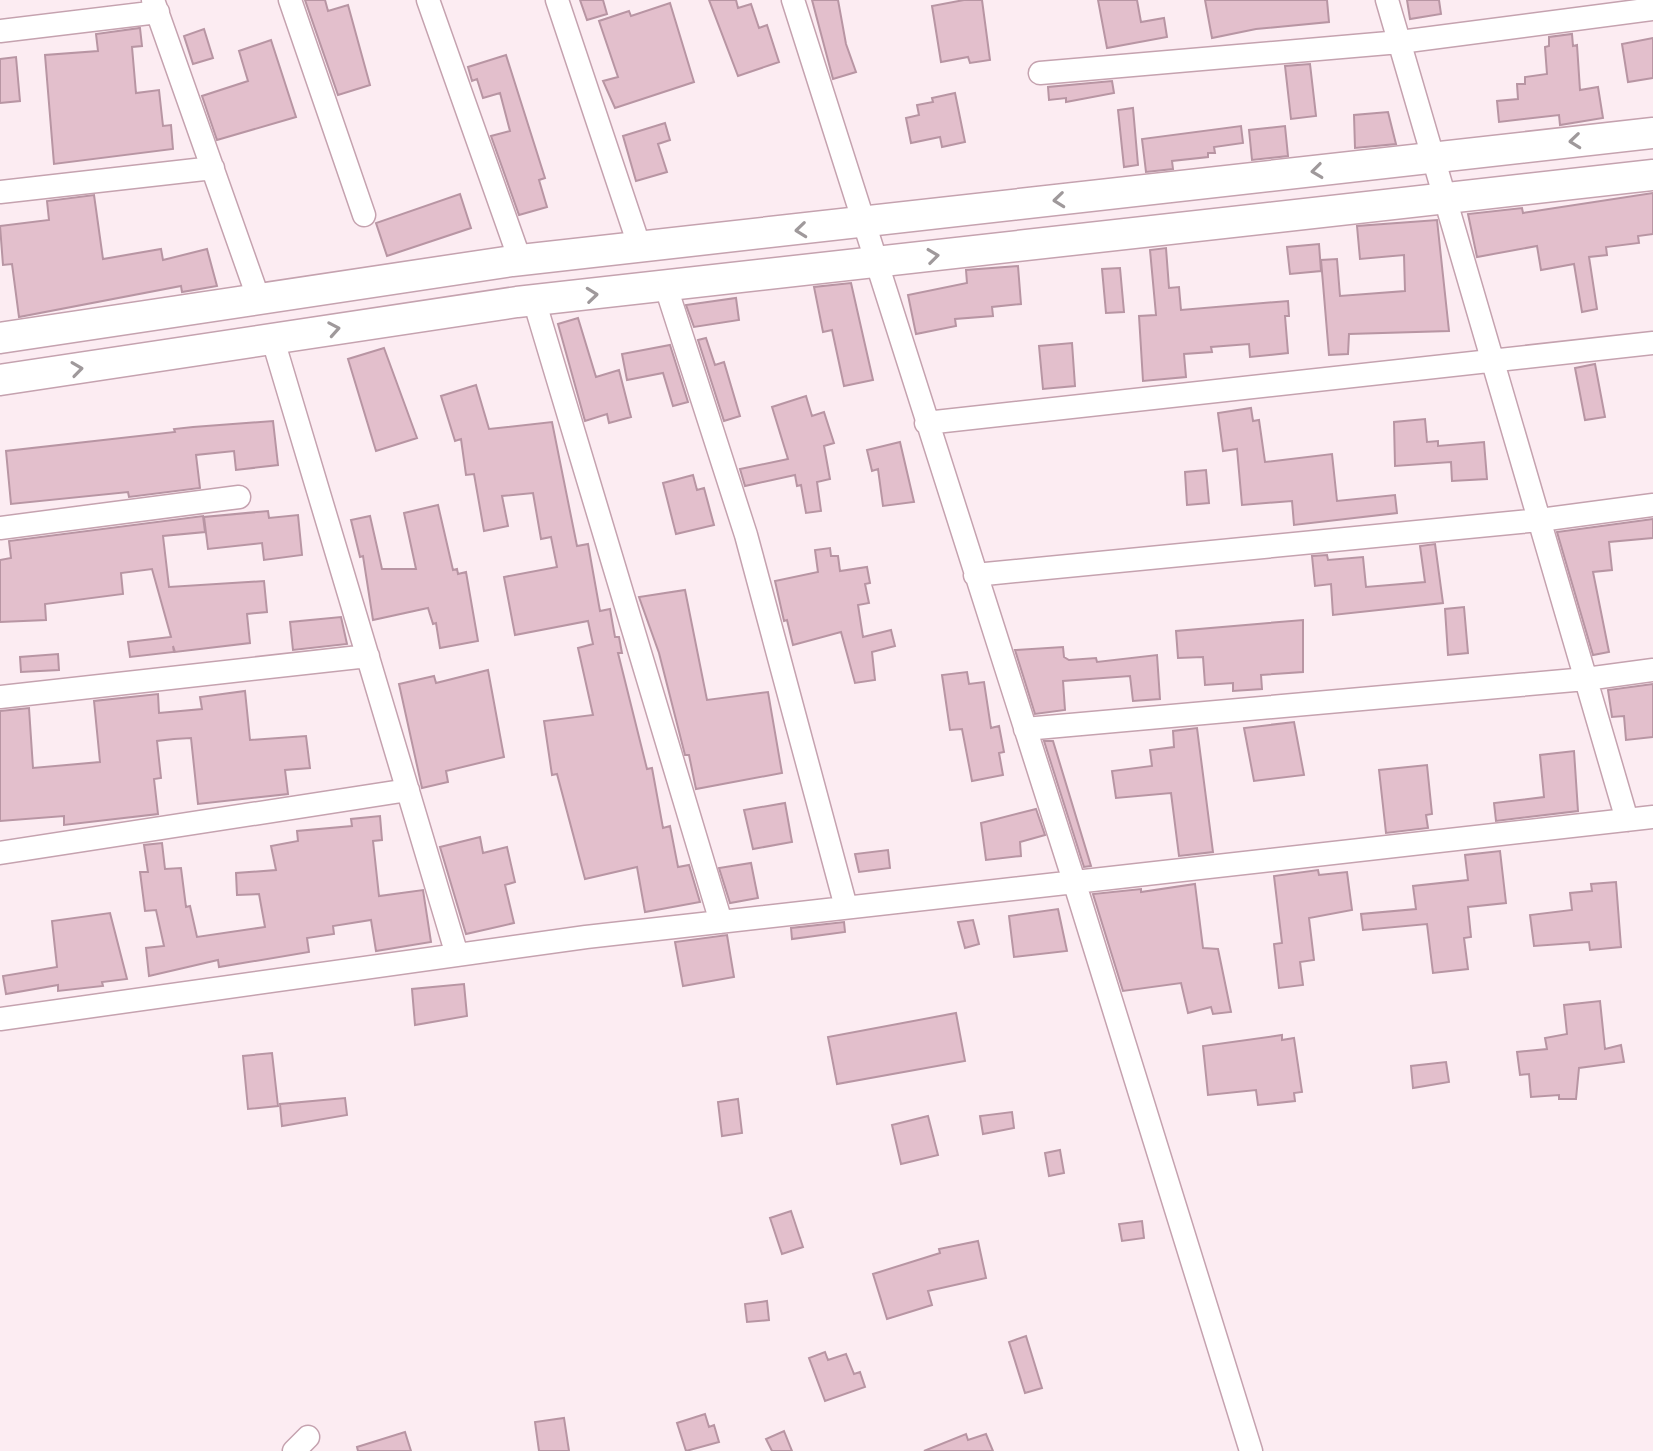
<svg xmlns="http://www.w3.org/2000/svg" width="1653" height="1451" font-family="Manrope,sans-serif">
	<style>
		.building { fill: #e3bfcc; stroke: #b895a3; stroke-width: 2 }
		.lines { fill: none; stroke-linecap: round; stroke-linejoin: round }
		.minor-casing { stroke: #c5a2af; stroke-width: 25 }
		.secondary-casing { stroke: #c5a2af; stroke-width: 33 }
		.minor { stroke: #fff; stroke-width: 22 }
		.secondary { stroke: #fff; stroke-width: 30 }
		.oneway { stroke: #9f999b }
	</style>
	<rect width="100%" height="100%" fill="#fcecf2"/>
	<path class="building" d="M305 0H325L328 11 348 5 370 85 338 95Z
		M580 0H603L607 14 587 20Z
		M709 0H736L738 8 751 4 759 28 767 25 779 62 738 76Z
		M812 0H838L846 44 856 72 833 79Z
		M964 0H982L990 60 970 63 968 57 941 62 932 6Z
		M1098 0H1137L1141 22 1164 18 1167 37 1107 48Z
		M1205 0H1327L1329 22 1256 29 1212 38Z
		M1407 0H1439L1441 14 1410 19Z
		M670 3 694 82 615 108 603 81 618 77 599 21 629 11 631 16Z
		M140 28 142 46 132 47 136 93 159 90 163 126 171 125 173 149 54 164 45 55 98 51 96 34Z
		M204 29 213 58 193 64 184 36Z
		M1572 34 1573 46 1577 45 1580 90 1598 87 1603 118 1560 125 1559 115 1499 122 1497 101 1518 99 1517 84H1525V77L1547 74 1545 47 1549 46V37Z
		M1653 38V78L1628 82 1622 44Z
		M271 40 296 117 217 140 202 96 248 81 239 51Z
		M506 55 545 178 539 180 547 207 519 215 491 136 510 131 500 93 483 98 477 79 472 81 468 67Z
		M16 57 20 101 0 103V59Z
		M1310 64 1316 116 1291 119 1285 66Z
		M1112 81 1114 93 1066 102V98L1049 100 1048 87Z
		M955 93 965 142 942 147 940 137 911 143 906 118 919 115 917 105 933 102 932 98Z
		M1133 108 1138 165 1124 167 1118 110Z
		M1388 112 1396 144 1355 148 1354 115Z
		M665 123 670 140 658 144 667 172 636 181 623 136Z
		M1241 126 1243 143 1214 147 1215 153H1208V157L1172 161 1173 169 1146 172 1142 139Z
		M1285 126 1288 156 1252 160 1249 130Z
		M1653 193V234L1638 236 1639 243 1606 247 1607 255 1589 257 1597 309 1582 312 1574 264 1541 270 1537 246 1477 257 1468 214 1522 208 1523 213Z
		M460 194 471 228 387 256 376 223Z
		M94 195 103 259 161 249 163 260 207 249 217 286 182 292 181 286 19 317 12 264 3 265 0 226 49 220 47 201Z
		M1437 220 1449 331 1349 334 1348 354 1329 355 1321 260 1337 259 1340 296 1405 291 1404 255 1360 259 1357 226Z
		M1319 244 1321 271 1290 274 1287 247Z
		M1166 248 1169 288 1179 287 1181 310 1288 301 1289 316H1285L1288 353 1250 357 1249 344 1211 347 1212 352 1184 354 1186 377 1143 381 1139 316 1156 315 1150 250Z
		M1018 266 1021 304 992 307 993 316 955 319 956 326 916 334 908 295 967 283 966 270Z
		M1120 268 1124 312 1106 313 1102 269Z
		M851 283 873 380 844 386 832 330 823 332 814 287Z
		M736 298 739 320 694 327 686 305Z
		M578 318 596 377 619 370 631 417 609 423 607 414 585 421 558 324Z
		M706 338 715 365 724 362 740 416 724 421 698 340Z
		M1072 343 1075 386 1043 389 1039 346Z
		M670 345 688 402 673 406 663 373 627 380 622 354Z
		M384 348 417 438 376 451 348 359Z
		M1595 364 1605 417 1585 420 1575 368Z
		M476 385 489 429 552 422 577 546 588 544 600 611 610 609 615 637H619L622 653H618L647 769 652 768 663 828 670 826 678 867 689 865 700 902 645 912 637 867 585 879 557 774 552 775 544 721 593 715 578 648 593 644 588 621 515 635 504 577 557 567 551 537 541 539 533 493 502 496 508 526 484 531 474 474 466 475 461 439 455 441 441 396Z
		M806 396 812 416 824 412 834 443 824 446 830 479 817 482 821 511 806 513 801 485 797 486 795 475 745 486 740 469 788 459 772 407Z
		M1251 408 1253 421 1259 420 1265 462 1332 454 1337 501 1395 495 1397 513 1294 525 1292 501 1242 505 1237 449 1223 451 1218 413Z
		M1425 419 1427 442 1438 441V446L1484 442 1487 479 1452 481 1451 462 1395 466 1394 422Z
		M273 421 278 465 236 470 234 451 196 455 200 488 129 497 128 492 11 504 6 451 175 432 174 429 193 427Z
		M900 442 914 502 883 506 878 469 872 471 867 450Z
		M1206 470 1209 503 1187 505 1185 472Z
		M693 475 697 490 704 488 714 525 676 534 663 483Z
		M438 505 453 570 457 569 458 574 466 572 478 641 440 648 436 623 433 624 428 608 373 620 363 556 360 557 351 520 370 516 382 569H416L404 513Z
		M268 511 269 518 298 515 302 555 264 560 262 543 208 549 204 517Z
		M203 516 205 532 163 536 169 587 264 581 267 612 247 614 250 643 175 652 173 646 174 652 130 657 128 642 171 637 152 569 121 573 123 594 45 604 46 620 0 622V560L11 558 9 541Z
		M1653 519V538L1609 542 1612 570 1593 572 1609 652 1593 655 1557 532Z
		M1435 544 1443 603 1333 615 1331 584 1315 586 1312 556 1327 555 1328 560 1363 557 1366 587 1425 582 1420 546Z
		M830 548 831 556H838L840 571 867 567 870 583 865 584 869 603 858 605 863 637 891 630 895 646 872 652 875 680 855 683 841 632 793 645 787 620 784 621 775 581 818 572 815 550Z
		M685 590 707 700 768 692 782 773 696 789 689 755H685L659 653 639 597Z
		M1464 607 1468 653 1448 655 1445 609Z
		M341 617 347 644 293 650 290 622Z
		M1303 620V672L1261 675 1262 689 1233 691V683L1205 685 1203 657 1178 658 1176 631Z
		M1063 647 1064 657 1069 660 1096 658 1097 662 1157 655 1160 699 1133 701 1130 676 1063 681 1065 710 1035 714 1015 650Z
		M58 654 59 670 21 672 20 657Z
		M488 670 504 757 446 771 448 782 422 788 399 684 434 676 436 683Z
		M967 672 969 684 984 682 991 728 999 726 1004 752 999 753 1003 775 972 781 962 729 950 730 942 675Z
		M1653 684V737L1626 740 1624 716 1612 717 1608 690Z
		M245 691 250 740 306 736 310 768 285 770 288 794 198 804 191 738 174 739 157 741 161 778 154 779 158 814 64 825V816L0 821V711L29 708 33 768 100 762 94 701 158 694 159 713 202 709 200 697Z
		M1294 722 1304 775 1254 781 1244 728Z
		M1197 728 1213 852 1179 856 1171 793 1116 798 1112 771 1152 766 1150 750 1174 747 1173 731Z
		M1044 741H1053L1091 866 1084 867Z
		M1574 751 1578 811 1496 821 1494 803 1544 797 1540 755Z
		M1427 765 1432 814 1426 815 1428 828 1386 833 1379 770Z
		M785 803 792 842 753 849 744 810Z
		M1036 809 1045 835 1020 842 1021 856 986 860 981 823Z
		M380 816 382 840 373 841 379 896 423 890 431 942 376 951 371 920 333 926 334 934 307 938 309 952 219 967 218 960 149 976 146 948 164 946 156 910 145 911 140 872H148L144 845 162 843 165 869 181 868 186 907 190 906 197 937 265 927 259 894 237 895 236 873 276 870 271 846 298 841 297 831 352 826 351 819Z
		M480 837 483 853 507 847 515 882 505 885 514 923 466 934 440 847Z
		M888 850 890 868 859 872 855 854Z
		M1500 851 1506 903 1468 907 1471 937 1464 938 1468 969 1433 973 1427 924 1363 930 1361 914 1416 909 1413 886 1468 880 1465 855Z
		M751 863 758 898 730 903 719 868Z
		M1318 870 1319 875 1347 872 1352 910 1309 918 1314 960 1300 962 1303 985 1279 988 1274 944 1282 943 1274 876Z
		M1616 882 1621 947 1590 950 1589 942 1534 946 1530 915 1572 910 1570 893 1592 891 1591 884Z
		M1195 884 1203 948 1218 949 1231 1012 1213 1014 1211 1007 1188 1013 1181 983 1123 991 1093 894 1141 889V892Z
		M1058 909 1067 951 1014 957 1009 916Z
		M110 913 127 979 102 982 103 986 58 991V985L6 994 3 976 57 967 52 921Z
		M973 920 979 944 965 948 958 922Z
		M844 922 845 932 792 939 791 928Z
		M727 935 734 977 683 986 675 942Z
		M464 984 467 1016 415 1025 412 989Z
		M1600 1001 1605 1049 1621 1045 1624 1062 1579 1068 1576 1099H1559V1095L1531 1097 1529 1074 1520 1075 1517 1052 1547 1049 1545 1038 1567 1034 1564 1005Z
		M956 1013 965 1061 837 1084 828 1037Z
		M1282 1035V1040L1294 1038 1302 1092 1294 1093 1295 1101 1258 1105 1256 1090 1208 1095 1203 1046Z
		M272 1053 278 1106 248 1109 243 1056Z
		M1446 1062 1449 1082 1413 1088 1411 1066Z
		M345 1098 347 1115 282 1126 280 1104Z
		M738 1099 742 1133 722 1136 718 1102Z
		M1012 1112 1014 1128 983 1134 980 1116Z
		M928 1116 938 1155 901 1164 892 1125Z
		M1060 1150 1064 1173 1049 1176 1045 1153Z
		M791 1211 803 1247 782 1254 770 1218Z
		M1142 1221 1144 1238 1122 1241 1119 1224Z
		M978 1241 986 1278 928 1291 932 1305 887 1319 873 1274 940 1253 939 1249Z
		M767 1301 769 1320 747 1322 745 1304Z
		M1026 1336 1042 1388 1025 1393 1009 1342Z
		M825 1352 828 1360 846 1354 854 1374 860 1372 865 1387 825 1401 809 1358Z
		M705 1414 709 1427 714 1425 719 1442 686 1451 677 1423Z
		M564 1418 569 1451H539L535 1422Z
		M784 1431 792 1451H772L766 1439Z
		M405 1432 411 1451H358L357 1447Z
		M966 1434 968 1440 986 1434 993 1451H924Z"/>
	<g class="lines">
		<g class="minor-casing">
			<path id="minor" d="M153 0 259 300
				M290 0 364 215
				M428 0 520 260
				M557 0 640 248
				M793 0 1074 881 1251 1451
				M1387 0 1627 820
				M0 31 158 12
				M1040 73 1400 42 1653 9
				M0 192 213 168
				M666 287 746 535 846 907
				M534 300 721 922
				M273 340 457 955
				M926 423 1653 343
				M0 528 239 497
				M975 575 1540 520 1653 505
				M0 697 368 656
				M1025 729 1586 679 1653 670
				M0 853 408 790
				M0 1019 586 937 1653 817
				M294 1451 308 1437"/>
		</g>
		<g class="secondary-casing">
			<path id="secondary" d="M0 338 512 261 1653 133
				M0 380 517 302 1653 175"/>
		</g>
		<use href="#minor" class="minor"/>
		<use href="#secondary" class="secondary"/>
	</g>
	<defs><path id="oneway-chevron" d="M-2-3.5L2.5 0L-2 3.5" fill="none" stroke-width="1.6" stroke-linecap="round" stroke-linejoin="round" transform="scale(2)"/></defs>
	<g class="oneway">
		<use href="#oneway-chevron" transform="translate(1575 141) rotate(174)"/>
		<use href="#oneway-chevron" transform="translate(1317 171) rotate(173)"/>
		<use href="#oneway-chevron" transform="translate(1059 200) rotate(174)"/>
		<use href="#oneway-chevron" transform="translate(801 230) rotate(174)"/>
		<use href="#oneway-chevron" transform="translate(933 256) rotate(-7)"/>
		<use href="#oneway-chevron" transform="translate(592 295) rotate(-6)"/>
		<use href="#oneway-chevron" transform="translate(334 329) rotate(-10)"/>
		<use href="#oneway-chevron" transform="translate(77 369) rotate(-8)"/>
	</g>
</svg>
